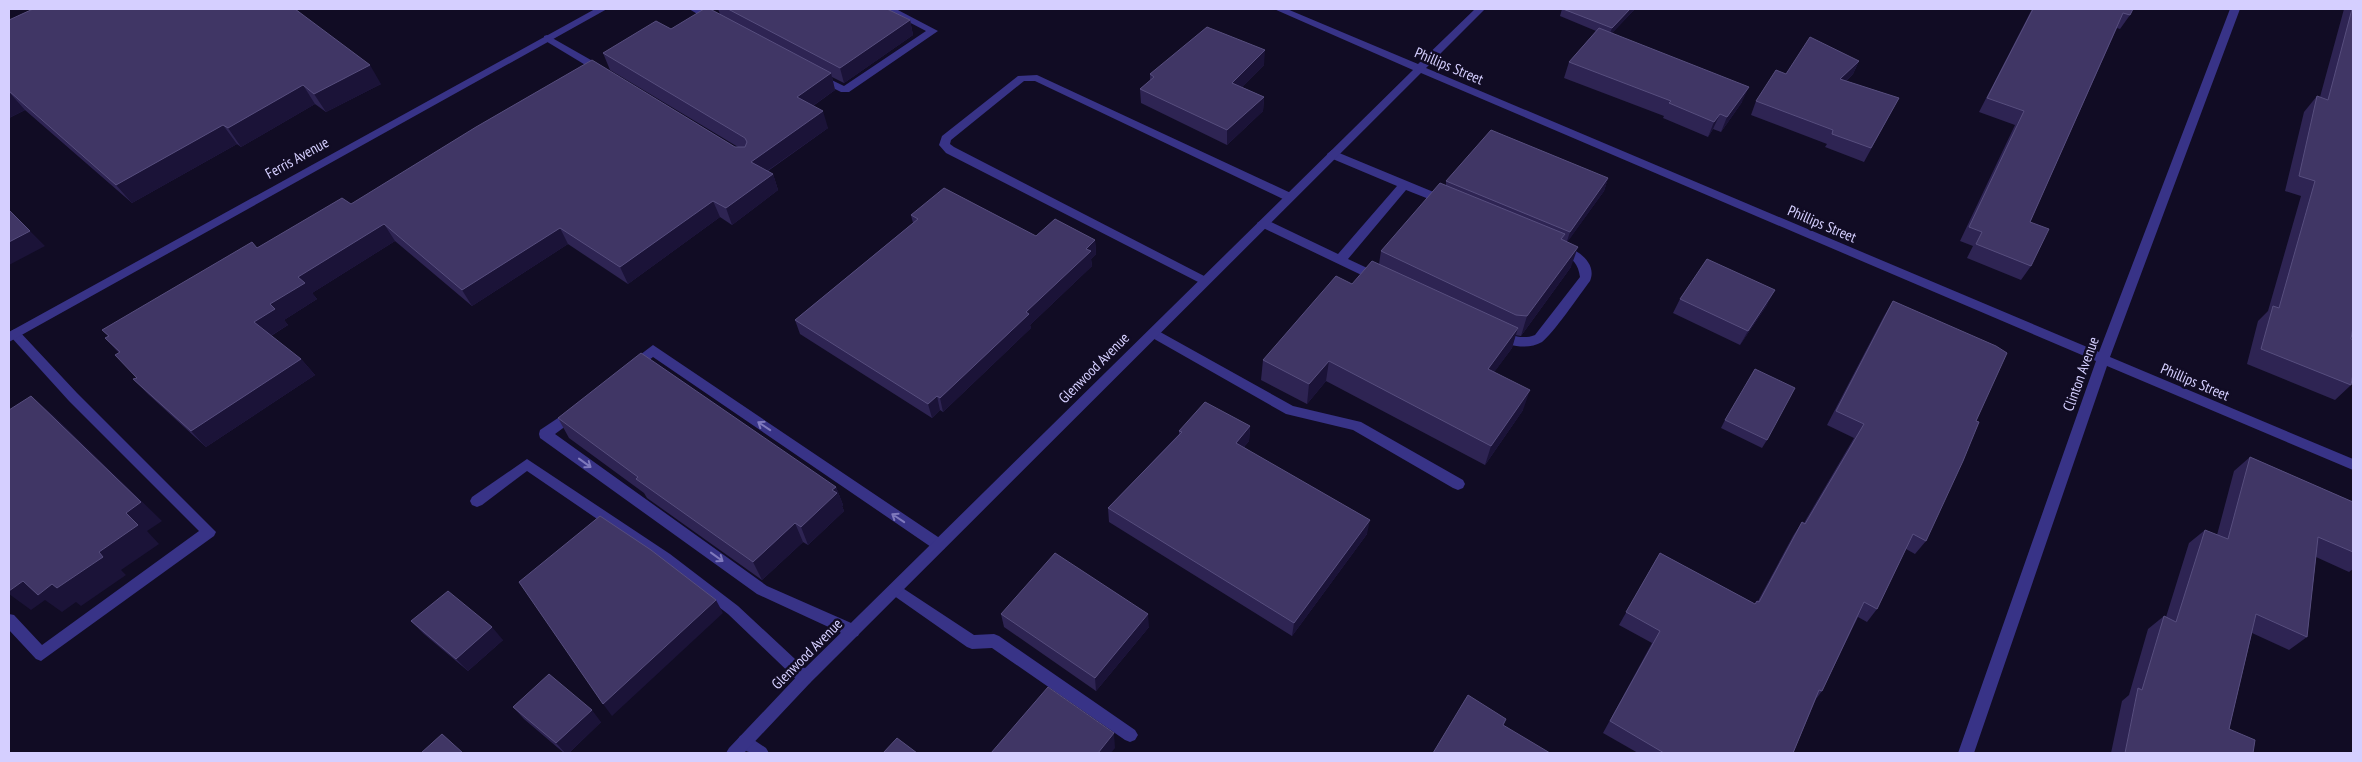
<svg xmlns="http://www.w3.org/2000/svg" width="2362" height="762" font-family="'PT Sans Narrow',sans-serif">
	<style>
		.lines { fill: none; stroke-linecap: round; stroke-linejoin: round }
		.service { fill: #383387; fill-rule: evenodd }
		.minor { fill: #383387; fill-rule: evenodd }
		.wall { fill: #2e2453 }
		.shaded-wall { fill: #1b1338 }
		.building { fill: #403665; stroke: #574e7e }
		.oneway { stroke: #7f79bd }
		.labels { text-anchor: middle; stroke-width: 5; stroke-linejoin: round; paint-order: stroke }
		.street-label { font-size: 15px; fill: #d5cfff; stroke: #110c24 }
	</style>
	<rect width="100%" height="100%" fill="#110c24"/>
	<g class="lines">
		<path class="service" d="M689 9H701L719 20 714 23 711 22Z
			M884 9H896L938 31 849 92H841L815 79 814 77 819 74 844 86 926 31Z
			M547 35 605 68 606 70 605 72H597L544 40V36Z
			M1037 75 1293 194 1295 197 1289 201 1285 200 1035 81H1024L951 140 950 144 954 147 1208 278 1210 281 1204 285 946 153 939 145 942 136 1018 76Z
			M1332 150 1448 198 1450 201 1444 205 1406 190 1348 259 1382 275 1384 278 1382 281H1374L1259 226 1257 223 1263 219 1267 220 1338 254 1397 186 1328 157 1327 154Z
			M1560 244C1575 248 1598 262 1590 281 1581 293 1552 335 1542 342 1527 351 1508 345 1494 339L1492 336 1494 333C1506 329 1517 342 1535 335L1580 277C1578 261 1570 257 1556 251L1554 248 1556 245Z
			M1153 328 1293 406 1361 422 1463 480 1465 484 1463 488 1458 490 1453 488 1353 430 1286 414 1149 336 1147 333Z
			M15 329 19 331 77 393 216 532 214 536 41 661 36 659 9 630V614L14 615 42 645 199 531 69 401 11 337 9 334 11 331Z
			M653 345 944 541 946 545 944 549 939 551 934 549 653 357 636 370H628L626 367 628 364Z
			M573 408 578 409 579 413 578 417 555 434 767 586 858 626 860 631 858 636 853 637 848 636 757 594 540 438 539 434 540 430Z
			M527 459 670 554 738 606 810 673 812 678 810 683 805 685 800 683 728 614 660 562 527 471 482 505 477 507 472 505 470 501 472 497Z
			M895 583 974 635 994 634 999 636 1135 730 1138 735 1135 740 1130 742 1125 740 992 648 972 649 967 647 890 593 888 589 890 585Z
			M745 734 766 748 769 753C756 753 743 755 737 741L740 736Z"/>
		<path class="minor" d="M595 9H607L9 342V332Z
			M1274 9H1287L1418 64 1475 9H1485L1426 68 2099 352 2230 9H2240L2110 357 2353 459V470L2107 366 1974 753H1958L2096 361 1421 73 810 683 744 753H726L729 748 800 673 1413 70Z"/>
	</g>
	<path class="wall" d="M718 9H887L910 20 913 35 844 83 832 77 835 90 813 106 828 128 768 171 773 174 778 190 732 225 720 217 628 284 568 244 472 306 395 241 312 293 317 299 284 320 288 325 271 336 301 359 315 375 206 447 149 395 133 379 137 378 119 353 105 338 108 336 102 330 257 248 351 204 738 147 610 70 603 53 671 29 720 14Z
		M1562 9H1635L1612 33 1742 102 1721 132 1713 129 1708 137 1663 118 1664 116 1564 78 1569 62 1596 31 1560 16Z
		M2032 9H2133L2130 15 2120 29 2117 28 2030 222 2031 266 2021 280 1967 258 1973 246 1960 241 2015 125 1979 112Z
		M2344 9H2353L2351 385 2335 400 2247 364 2258 321 2268 311 2301 196 2285 191 2304 112 2317 96 2320 97Z
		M9 20 381 84 326 112 315 104 241 147 237 144 132 203 25 110 9 118Z
		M1859 61 1853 74 1846 81 1899 98 1864 162 1825 147 1827 144 1751 115 1756 101 1786 74Z
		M1264 65 1242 87 1264 97 1263 111 1227 145 1141 103 1140 89 1150 81V74Z
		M1608 178 1604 191 1567 242 1571 267 1521 336 1515 335 1512 348 1494 372 1523 410 1485 465 1326 381 1307 404 1261 380 1263 360 1352 284 1379 264 1381 251 1446 185V181Z
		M911 215 1036 236 1095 240 1096 254 1091 259 1092 266 1030 325 1031 328 943 412 940 410 932 418 800 334 795 320 913 223Z
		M1680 299 1767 305 1740 345 1673 313Z
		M1893 301 1976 421 1926 541 1915 554 1906 549 1877 609 1867 622 1858 617 1822 691 1816 699 1793 753H1638L1603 733 1652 643 1619 625 1660 553 1755 604 1757 601H1758L1793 536 1802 522 1804 523 1854 438 1827 425 1884 316Z
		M558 418 836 487 843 505 842 506 844 511 808 545 803 542 762 580 647 498 644 493 569 438Z
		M1725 420 1767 440 1762 448 1721 428Z
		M1250 426 1249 441 1244 447 1367 534 1292 636 1109 522 1108 508 1179 434V431Z
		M2250 457 2353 502V569L2349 572 2316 557 2307 637 2289 650 2252 633 2229 729 2253 753H2111L2122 701 2129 695 2148 629 2164 616 2166 617 2189 543 2205 530 2217 535 2234 471Z
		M1001 614 1149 627 1096 691 1004 627Z
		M411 621 503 640 468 671 424 634Z
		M513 707 601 722 569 753H564L524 719Z"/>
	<path class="shaded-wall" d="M1630 9H1635L1609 36 1612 28Z
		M910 20 913 35 844 83 840 68Z
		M1265 50 1264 65 1232 97V83Z
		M1859 61 1853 74 1833 92 1840 79Z
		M370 65 381 84 326 112 314 94Z
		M831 73 835 90 801 114 797 97Z
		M303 85 315 104 241 147 228 128Z
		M1749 87 1742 102 1721 132 1727 117Z
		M9 92 25 110 9 118Z
		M1264 97 1263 111 1227 145V130Z
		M823 111 828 128 757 178 751 162Z
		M1720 114 1713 129 1708 137 1714 122Z
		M223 125 237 144 132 203 116 185Z
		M773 174 778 190 732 225 726 208Z
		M1608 178 1604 191 1566 244 1570 232Z
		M713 201 720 217 628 284 620 267Z
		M384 224 395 241 312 293 317 299 284 320 288 325 267 338 254 322 270 304 298 277Z
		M560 228 568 244 472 306 462 290Z
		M30 231 45 246 9 265V242Z
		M1095 240 1096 254 1091 259 1092 266 1030 325 1031 328 943 412 940 398 1026 312Z
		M1578 247 1571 267 1521 336 1527 316Z
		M1775 290 1767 305 1740 345 1748 331Z
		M1518 328 1512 348 1482 389 1488 369Z
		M301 359 315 375 206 447 191 431Z
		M1329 361 1326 381 1307 404 1309 384Z
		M1530 390 1523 410 1485 465 1491 446Z
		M31 396 53 415 162 521 147 531 159 544 121 570 126 575 81 606 76 602 62 612 45 600 31 610 9 594V591L23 581 99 552 126 513Z
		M937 396 940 410 932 418 928 404Z
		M1250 426 1249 441 1235 457 1236 443Z
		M836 487 843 505 842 506 844 511 808 545 801 527 832 490Z
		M1370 520 1367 534 1292 636 1294 623Z
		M795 523 803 542 762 580 753 562Z
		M716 600 723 613 612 716 603 704Z
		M1148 614 1149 627 1096 691 1095 678Z
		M492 627 503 640 468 671 456 659Z
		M592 710 601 722 569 753H565L556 743Z
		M1114 733 1115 748 1111 753H1098Z"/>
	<path class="building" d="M33 9H295L370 65 314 94 303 85 228 128 223 125 116 185 9 91V20Z
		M704 9H710L831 73 797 97 823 111 751 162 773 174 726 208 713 201 620 267 560 228 462 290 384 224 298 277 305 283 270 304 275 309 254 322 301 359 191 431 133 379 137 378 115 355 120 352 105 338 109 336 102 330 252 242 257 248 342 198 351 204 476 127 592 60 735 147H745L747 142 745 138 603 53 656 21 671 29Z
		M728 9H887L910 20 840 68Z
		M1563 9H1630L1612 28Z
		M2033 9H2133L2130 15 2123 13 2030 222 2049 229 2031 266 1976 244 1982 232 1969 227 2024 111 1987 98Z
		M2352 9H2353V327L2351 339 2353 340V374L2351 385 2261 349 2273 306 2279 308 2315 181 2299 176 2317 96 2328 100Z
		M1207 27 1265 50 1232 83 1264 97 1227 130 1140 89 1154 77 1150 74Z
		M1599 28 1749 87 1727 117 1720 114 1714 122 1669 103 1671 101 1569 62Z
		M1810 37 1859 61 1840 79 1899 98 1871 148 1832 134 1833 130 1756 101 1776 70 1786 74Z
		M1491 130 1608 178 1570 232 1446 181Z
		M1440 183 1565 234 1561 239 1578 247 1527 316 1516 315 1381 251Z
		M944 188 1036 236 1055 219 1095 240 1086 249 1091 251 1026 312 1029 314 940 398 937 396 928 404 795 320 918 219 911 215Z
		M9 210 30 231 9 242Z
		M1707 259 1775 290 1748 331 1680 299Z
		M1372 261 1518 328 1488 369 1530 390 1491 446 1329 361 1309 384 1263 360 1336 276 1352 284Z
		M1893 301 1996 346 2007 353 1976 421 1979 422 1963 461 1926 541 1913 534 1877 609 1864 602 1822 691 1819 690 1793 753H1664L1610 721 1660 631 1626 612 1660 553 1755 604 1757 601 1759 602 1802 522 1805 524 1864 424 1836 411Z
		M641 353 836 487 832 490 837 493 801 527 795 523 753 562 636 479 638 477 558 418Z
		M1755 369 1795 388 1767 440 1725 420Z
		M31 396 141 502 126 513 138 525 99 552 103 557 57 588 52 584 38 595 23 581 9 591V410Z
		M1205 402 1250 426 1236 443 1370 520 1294 623 1108 508 1182 432 1179 431Z
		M2250 457 2353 502V552L2318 537 2307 637 2256 614 2229 729 2255 740 2253 753H2125L2138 688 2142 690 2164 616 2176 622 2205 530 2228 539Z
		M600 516 651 550 716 600 603 704 519 582Z
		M1055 553 1148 614 1095 678 1001 614Z
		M448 591 492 627 456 659 411 621Z
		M549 674 592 710 556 743 513 707Z
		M1048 687 1114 733 1098 753H991Z
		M1468 695 1506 719 1503 725 1550 753H1433Z
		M442 734 463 753H421Z
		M897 738 917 753H883Z"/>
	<defs><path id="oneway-shaft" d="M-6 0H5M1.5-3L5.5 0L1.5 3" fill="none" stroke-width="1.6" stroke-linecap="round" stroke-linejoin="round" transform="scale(1.25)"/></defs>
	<g class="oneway">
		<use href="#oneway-shaft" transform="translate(764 426) rotate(-146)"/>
		<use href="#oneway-shaft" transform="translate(585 463) rotate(36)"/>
		<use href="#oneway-shaft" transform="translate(898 518) rotate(-146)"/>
		<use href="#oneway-shaft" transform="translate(717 557) rotate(36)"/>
	</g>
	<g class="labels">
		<g class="street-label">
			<text transform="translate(1449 66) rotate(23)" y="5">Phillips Street</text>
			<text transform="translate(297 158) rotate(-29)" y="5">Ferris Avenue</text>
			<text transform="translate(1822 224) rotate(23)" y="5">Phillips Street</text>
			<text transform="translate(1094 368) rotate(-45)" y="5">Glenwood Avenue</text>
			<text transform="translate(2081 374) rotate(-70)" y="5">Clinton Avenue</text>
			<text transform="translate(2195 382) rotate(23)" y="5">Phillips Street</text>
			<text transform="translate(807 654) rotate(-45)" y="5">Glenwood Avenue</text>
		</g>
	</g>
	<rect width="2362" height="762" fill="none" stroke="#d5cfff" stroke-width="20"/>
</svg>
